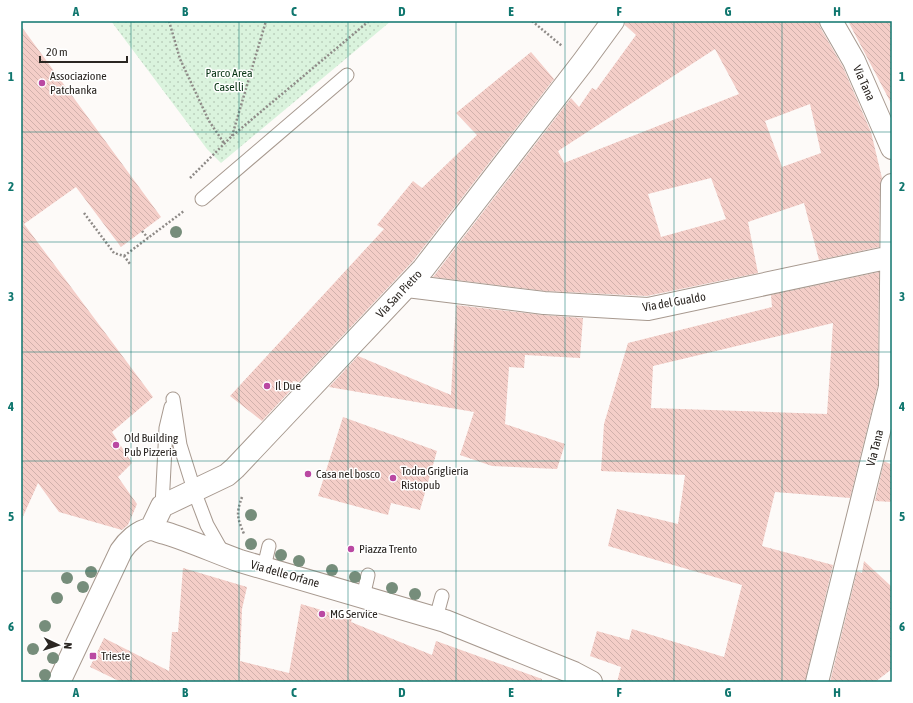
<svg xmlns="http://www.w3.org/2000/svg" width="913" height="703" font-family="'Asap Condensed',sans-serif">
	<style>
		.park { fill: url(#park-dots) }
		.building { fill: url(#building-back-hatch); fill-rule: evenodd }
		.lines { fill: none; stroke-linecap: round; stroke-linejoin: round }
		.lane-casing { stroke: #a7998f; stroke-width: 15 }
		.street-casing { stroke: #a7998f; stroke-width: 24 }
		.path { stroke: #8f8b88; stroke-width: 2.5; stroke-dasharray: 2 2; stroke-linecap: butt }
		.lane { stroke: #fff; stroke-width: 13 }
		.street { stroke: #fff; stroke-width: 22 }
		.tree { fill: #768d7b }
		.grid { fill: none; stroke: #0f766e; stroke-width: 1; stroke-opacity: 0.55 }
		.poi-dot { fill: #ba48a2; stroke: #fff; stroke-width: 1.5 }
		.labels { text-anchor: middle; stroke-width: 3; stroke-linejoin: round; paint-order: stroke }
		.park-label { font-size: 12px; fill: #083414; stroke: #fff }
		.poi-label { font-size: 12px; fill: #2b2622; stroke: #fff; text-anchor: start }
		.street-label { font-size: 12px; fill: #2b2622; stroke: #fff }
		.neatline { fill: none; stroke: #0f766e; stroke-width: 1.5 }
		.grid-label { font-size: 13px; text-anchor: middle; font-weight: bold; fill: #0f766e }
	</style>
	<defs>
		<pattern id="park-dots" width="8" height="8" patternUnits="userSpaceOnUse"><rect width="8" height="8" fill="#daf3dd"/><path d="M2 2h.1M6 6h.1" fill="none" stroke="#bbd0bd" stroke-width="1.8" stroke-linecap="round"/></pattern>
		<pattern id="building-back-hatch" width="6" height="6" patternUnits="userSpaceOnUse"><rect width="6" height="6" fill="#f4cec8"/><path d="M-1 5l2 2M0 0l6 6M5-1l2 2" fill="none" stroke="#d1b1ac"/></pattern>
	</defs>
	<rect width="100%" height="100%" fill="#fdfaf8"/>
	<path class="park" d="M111 21H391L221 163 207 149Z"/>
	<path class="building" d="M625 21H819L820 27 843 67 871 132 882 178 880 185 879 247 819 260 804 203 748 222 758 273 647 296 545 291 433 277 571 98 579 107 592 88 596 90 636 35 625 25ZM715 49 739 94 564 163 558 151ZM810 104 821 153 782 167 765 121ZM711 178 726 219 661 237 648 194Z
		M848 21H892V105Z
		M21 26 161 217 121 247 76 187 24 224 153 397 112 432 132 463 118 477 137 504 128 525 122 530 59 512 38 483 21 521Z
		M531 52 554 79 413 261 299 382 293 381 290 391 262 421 230 396 384 229 377 225 413 181 422 188 477 135 456 113Z
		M879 272 878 385 850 498 775 492 762 546 833 565 805 682H617L621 667 590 656 597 631 629 640 632 629 724 657 742 585 608 546 617 509 678 524 685 475 601 471 604 424 628 343 772 307 771 295ZM833 323 827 414 651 408 653 366Z
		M456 305 543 315 583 318 580 358 525 355 524 368 509 367 505 424 565 444 557 469 492 466 460 455 474 412 329 387 358 356 451 395Z
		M343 417 437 451 420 510 391 503 388 515 318 496Z
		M884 461 892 465V502L875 501Z
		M864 561 892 587V669L875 682H830L857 571 862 573Z
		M183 568 247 587 242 609 240 661 289 673 301 604 352 619 351 622 432 655 436 641 542 679V682H121L90 667 104 638 169 671 172 632H178Z"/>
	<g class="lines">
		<g class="lane-casing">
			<path id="lane" d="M202 199 347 75
				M173 399 180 445 196 496 207 525 224 555
				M162 506 166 428 171 407
				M264 567 269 546
				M363 597 368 575
				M436 618 442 596"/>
		</g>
		<g class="street-casing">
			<path id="street" d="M831 21 854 61 892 148
				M407 286 544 303 648 309 891 257
				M151 529 162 506 227 475 235 468 423 269 583 62 613 21
				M59 682 121 551C127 542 138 531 150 529 154 529 160 532 165 533 191 541 215 552 240 561L445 621 574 673 591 682
				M817 682 890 387 892 185"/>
		</g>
		<path class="path" d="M169 21 180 59 209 121 224 143
			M532 21 562 46
			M232 136 266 21
			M190 178 232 136 369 21
			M84 213 114 253 124 256 130 264
			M142 231 148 238
			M124 256 184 211
			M242 497C236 514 237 517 244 534"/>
		<use href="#lane" class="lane"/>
		<use href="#street" class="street"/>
	</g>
	<g class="tree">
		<circle cx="176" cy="232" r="6"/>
		<circle cx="251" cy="515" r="6"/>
		<circle cx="251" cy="544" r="6"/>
		<circle cx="281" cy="555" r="6"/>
		<circle cx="299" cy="561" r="6"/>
		<circle cx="332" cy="570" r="6"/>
		<circle cx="91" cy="572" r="6"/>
		<circle cx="355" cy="577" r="6"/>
		<circle cx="67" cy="578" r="6"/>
		<circle cx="83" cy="587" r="6"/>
		<circle cx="392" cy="588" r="6"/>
		<circle cx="415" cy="594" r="6"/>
		<circle cx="57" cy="598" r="6"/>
		<circle cx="45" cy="626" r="6"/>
		<circle cx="33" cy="649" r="6"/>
		<circle cx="53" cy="658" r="6"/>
		<circle cx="45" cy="675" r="6"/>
	</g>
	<path class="grid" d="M131 21V682M239 21V682M348 21V682M456 21V682M565 21V682M674 21V682M782 21V682M21 132H892M21 242H892M21 352H892M21 461H892M21 571H892"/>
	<g class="poi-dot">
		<circle cx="42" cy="83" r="4"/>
		<circle cx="267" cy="386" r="4"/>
		<circle cx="116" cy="445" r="4"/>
		<circle cx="308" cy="474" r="4"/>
		<circle cx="393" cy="478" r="4"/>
		<circle cx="351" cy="549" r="4"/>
		<circle cx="322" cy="614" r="4"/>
		<rect x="89" y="652" width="8" height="8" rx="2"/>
	</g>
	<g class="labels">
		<g class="park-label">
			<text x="229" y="77">Parco Area<tspan x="229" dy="14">Caselli</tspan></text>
		</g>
		<g class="poi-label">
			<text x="50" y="80">Associazione<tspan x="50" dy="14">Patchanka</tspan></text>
			<text x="275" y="390">Il Due</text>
			<text x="124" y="442">Old Building<tspan x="124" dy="14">Pub Pizzeria</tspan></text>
			<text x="401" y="475">Todra Griglieria<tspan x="401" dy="14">Ristopub</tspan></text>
			<text x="316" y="478">Casa nel bosco</text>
			<text x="359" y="553">Piazza Trento</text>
			<text x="330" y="618">MG Service</text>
			<text x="101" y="660">Trieste</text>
		</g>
		<g class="street-label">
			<text transform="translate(864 83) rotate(66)" y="4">Via Tana</text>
			<text transform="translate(399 294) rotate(-47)" y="4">Via San Pietro</text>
			<text transform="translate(674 302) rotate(-10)" y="4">Via del Gualdo</text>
			<text transform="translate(875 448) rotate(-76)" y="4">Via Tana</text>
			<text transform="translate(285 574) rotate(16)" y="4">Via delle Orfane</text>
		</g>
	</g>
	<rect width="913" height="703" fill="none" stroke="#ffffff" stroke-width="44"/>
	<g transform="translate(58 645) rotate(94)" stroke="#ffffff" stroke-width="3" paint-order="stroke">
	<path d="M0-3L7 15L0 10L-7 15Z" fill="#2b2622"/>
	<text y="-6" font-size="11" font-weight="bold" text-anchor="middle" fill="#2b2622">N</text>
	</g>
	<path d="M40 56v6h87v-6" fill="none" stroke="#2b2622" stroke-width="2"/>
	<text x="46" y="56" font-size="12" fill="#2b2622" stroke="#ffffff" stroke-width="3" paint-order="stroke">20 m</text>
	<rect x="22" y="22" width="869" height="659" class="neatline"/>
	<g class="grid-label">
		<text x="76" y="16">A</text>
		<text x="185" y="16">B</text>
		<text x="294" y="16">C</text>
		<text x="402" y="16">D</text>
		<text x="511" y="16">E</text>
		<text x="619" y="16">F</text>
		<text x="728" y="16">G</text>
		<text x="837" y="16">H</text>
		<text x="11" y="81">1</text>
		<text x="902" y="81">1</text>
		<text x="11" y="191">2</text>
		<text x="902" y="191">2</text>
		<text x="11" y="301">3</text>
		<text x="902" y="301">3</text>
		<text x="11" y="411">4</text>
		<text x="902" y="411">4</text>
		<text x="11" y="521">5</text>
		<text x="902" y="521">5</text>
		<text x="11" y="631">6</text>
		<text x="902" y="631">6</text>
		<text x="76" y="697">A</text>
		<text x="185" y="697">B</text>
		<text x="294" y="697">C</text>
		<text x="402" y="697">D</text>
		<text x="511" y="697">E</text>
		<text x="619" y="697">F</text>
		<text x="728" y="697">G</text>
		<text x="837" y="697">H</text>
	</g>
</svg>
